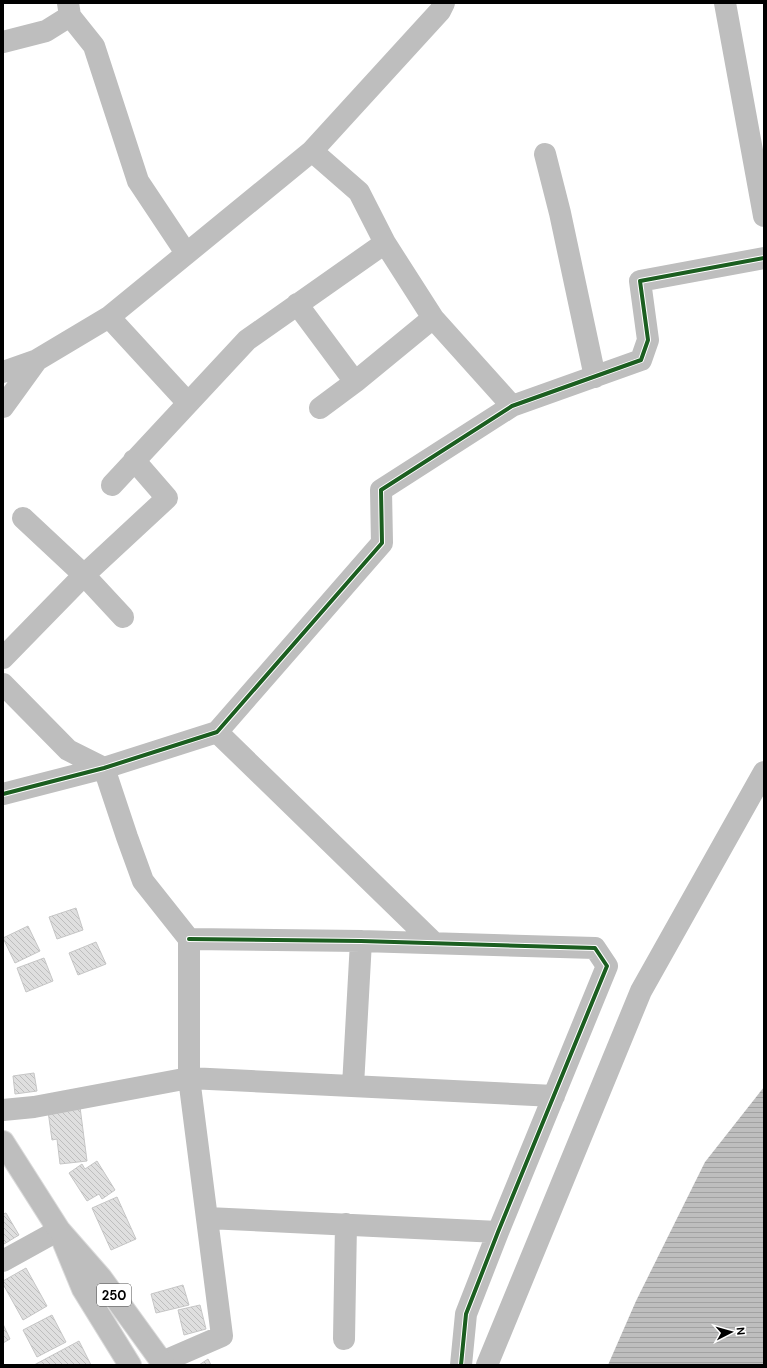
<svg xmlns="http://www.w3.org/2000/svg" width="767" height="1368" font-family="'DM Sans',sans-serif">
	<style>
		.water { fill: url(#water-rules) }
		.building { fill: url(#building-back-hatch); stroke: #c6c6c6 }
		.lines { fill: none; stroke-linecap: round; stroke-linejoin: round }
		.highway-casing { stroke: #dbdbdb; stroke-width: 24 }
		.minor { stroke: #bebebe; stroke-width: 22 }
		.highway { stroke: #bebebe; stroke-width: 22 }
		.cycleway-casing { stroke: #fff; stroke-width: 6 }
		.cycleway { stroke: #1b5e20; stroke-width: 4 }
		.labels { text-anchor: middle; stroke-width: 3; stroke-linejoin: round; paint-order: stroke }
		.shield { fill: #fff; stroke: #4c4c4c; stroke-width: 1 }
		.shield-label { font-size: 13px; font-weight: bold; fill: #000 }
	</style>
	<defs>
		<pattern id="water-rules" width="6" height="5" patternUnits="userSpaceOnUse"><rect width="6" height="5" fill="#bebebe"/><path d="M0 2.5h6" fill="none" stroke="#a2a2a2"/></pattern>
		<pattern id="building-back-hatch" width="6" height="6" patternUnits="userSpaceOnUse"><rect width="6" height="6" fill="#dfdfdf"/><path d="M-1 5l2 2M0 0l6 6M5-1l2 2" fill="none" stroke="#bebebe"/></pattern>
	</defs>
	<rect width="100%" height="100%" fill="#fff"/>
	<path class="water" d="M764 1087V1365H608L636 1301 705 1162Z"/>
	<path class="building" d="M76 908 83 930 57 939 49 917Z
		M28 926 40 951 15 963 3 938Z
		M96 942 106 964 78 975 69 953Z
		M44 958 53 981 26 992 17 968Z
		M34 1073 37 1091 15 1094 13 1076Z
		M80 1107 87 1161 60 1164 57 1139 52 1140 48 1111Z
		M97 1161 115 1190 102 1199 99 1194 87 1201 69 1173 82 1164 85 1169Z
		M117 1197 136 1239 111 1250 92 1208Z
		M6 1213 19 1235 4 1244 3 1242V1214Z
		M26 1268 47 1306 23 1320 3 1284V1281Z
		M183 1285 189 1305 156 1313 151 1294Z
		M200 1305 206 1329 184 1335 178 1310Z
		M52 1315 66 1342 37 1357 23 1330Z
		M3 1324 10 1339 3 1343Z
		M79 1341 91 1365H34Z
		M208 1359 211 1365H199Z"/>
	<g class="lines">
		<g class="highway-casing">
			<path id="highway" d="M3 1142 59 1230 101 1278 164 1365
				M64 1243 83 1289 130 1365"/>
		</g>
		<path class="minor" d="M725 3 764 216
			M70 16 94 46 138 181 186 253
			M3 42 46 31 70 16 68 3
			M312 151 359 192 385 243 433 318 512 406
			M545 154 560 213 595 377
			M297 304 355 382
			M109 317 188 403
			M3 372 37 360 109 317 312 151 440 11 444 3
			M3 407 37 360
			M320 408 355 382 433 318
			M112 485 247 340 385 243
			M23 518 84 575 123 617
			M3 658 84 575 167 498 134 460
			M3 684 68 750 104 768 127 837 143 881 189 939V1078L222 1336 162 1362
			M217 732 434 943
			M3 794 104 768 217 732 382 543 381 490 512 406 641 360 648 340 640 281 764 258
			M189 939 361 941 595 948 607 966 498 1232 466 1314 461 1365
			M353 1086 361 941
			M3 1110 34 1107 189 1078 554 1096
			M207 1218 498 1232
			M3 1261 59 1230
			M344 1339 346 1224
			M487 1365 641 991 764 772"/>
		<use href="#highway" class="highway"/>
		<g class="cycleway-casing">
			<path id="cycleway" d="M3 794 104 768 217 732 382 543 381 490 512 406 641 360 648 340 640 281 764 258
				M189 939 361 941 595 948 607 966 498 1232 466 1314 461 1365"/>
		</g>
		<use href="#cycleway" class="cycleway"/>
	</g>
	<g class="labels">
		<rect class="shield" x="97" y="1284" width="34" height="22" rx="3"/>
		<g class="shield-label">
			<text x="114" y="1300">250</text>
		</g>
	</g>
	<rect width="767" height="1368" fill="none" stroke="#000000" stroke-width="8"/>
	<g transform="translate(731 1332) rotate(84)" stroke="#ffffff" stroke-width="3" paint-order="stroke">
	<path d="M0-3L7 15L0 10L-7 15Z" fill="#000000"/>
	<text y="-6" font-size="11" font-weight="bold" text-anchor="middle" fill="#000000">N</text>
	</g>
</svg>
